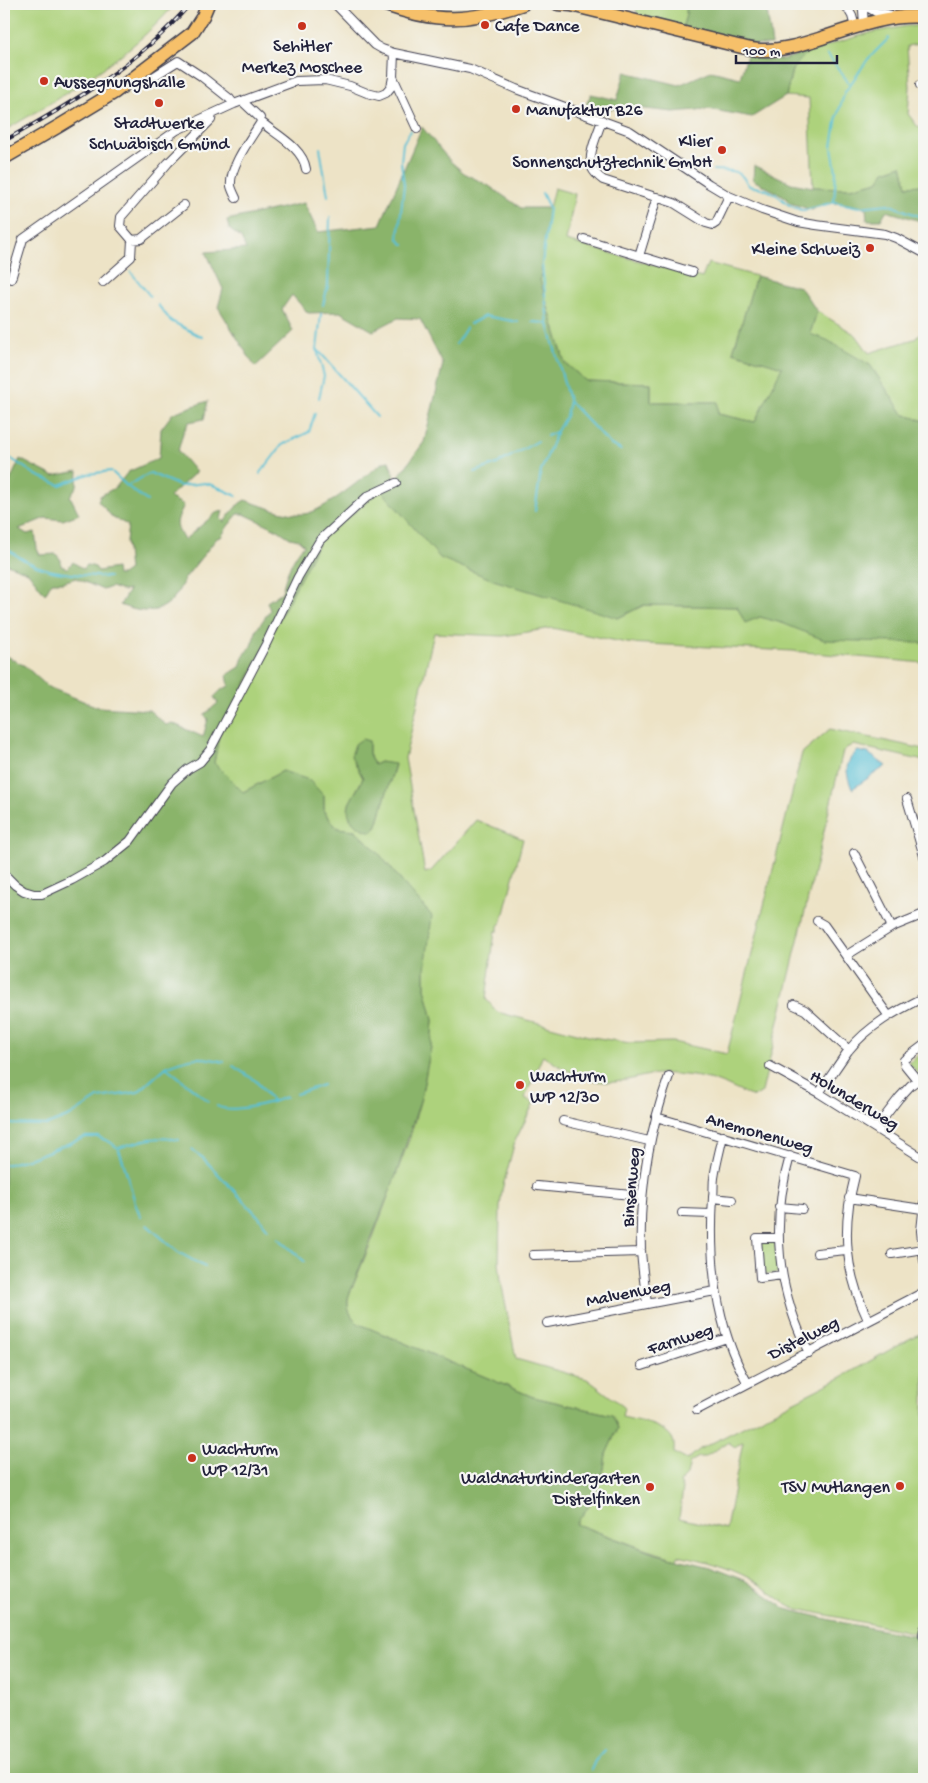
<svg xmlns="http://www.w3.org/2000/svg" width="928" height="1783" font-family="'Gochi Hand',sans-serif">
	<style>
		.green { fill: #add27b; stroke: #687a5b; fill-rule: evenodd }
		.forest { fill: #8ab46b; stroke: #566b53 }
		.water { fill: #58c0d5; stroke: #3d7188 }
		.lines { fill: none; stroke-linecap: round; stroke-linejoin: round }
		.stream { stroke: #58c0d5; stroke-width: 2 }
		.street-casing { stroke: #403f50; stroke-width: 10 }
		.primary-casing { stroke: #403f50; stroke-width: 15 }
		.street { stroke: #fff; stroke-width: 8 }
		.primary { stroke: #f6c06b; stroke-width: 12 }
		.rail-casing { stroke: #22223b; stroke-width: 4 }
		.rail { stroke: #f6f6f2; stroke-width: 2; stroke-dasharray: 5.5; stroke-linecap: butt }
		.poi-dot { fill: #c8321e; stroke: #f6f6f2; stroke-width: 2 }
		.labels { text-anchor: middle; stroke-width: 4.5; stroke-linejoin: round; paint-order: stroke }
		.poi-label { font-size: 18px; fill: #22223b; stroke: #f6f6f2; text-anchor: start }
		.street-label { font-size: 18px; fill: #22223b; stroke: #f6f6f2 }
	</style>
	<rect width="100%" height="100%" fill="#f6f6f2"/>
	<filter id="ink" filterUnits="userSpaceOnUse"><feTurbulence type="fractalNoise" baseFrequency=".02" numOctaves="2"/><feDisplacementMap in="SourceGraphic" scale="10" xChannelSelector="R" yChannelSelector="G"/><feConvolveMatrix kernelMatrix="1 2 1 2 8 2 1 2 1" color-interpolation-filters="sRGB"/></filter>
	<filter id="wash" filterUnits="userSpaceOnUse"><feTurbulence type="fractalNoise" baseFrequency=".0096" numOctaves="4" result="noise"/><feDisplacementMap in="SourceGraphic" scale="20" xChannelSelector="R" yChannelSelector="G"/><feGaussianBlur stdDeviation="1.12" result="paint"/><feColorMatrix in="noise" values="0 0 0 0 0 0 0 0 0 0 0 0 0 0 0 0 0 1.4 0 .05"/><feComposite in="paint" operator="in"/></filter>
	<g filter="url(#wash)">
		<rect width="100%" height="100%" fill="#ede3c6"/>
		<path class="green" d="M4 4H175C129 58 64 95 4 131Z
			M609 4H686V15L682 29 639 19 636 9Z
			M907 26H924V43L907 46 910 87 908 114 918 127 924 128V185L907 186 902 165 885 171 878 181 851 188 813 187 809 98 786 96 792 70 808 51 873 32Z
			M554 188 575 194 566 241 702 278 708 263 756 276 733 352 783 367 755 422 718 414 717 402H651V383L586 381 565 363 540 280 549 208Z
			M817 311 856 335 869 353 914 339 924 330V421L903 414 870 365 810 334Z
			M381 490 618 618 644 605 738 607 745 622 760 617 782 623 924 643V663L793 651 627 643 552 628 503 636 434 633 405 758 425 873 431 871 476 820 523 839 502 921 498 926V931H495L486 999 497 1012 592 1037 630 1043 673 1042 727 1054 802 753 830 729 924 749V761L854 745 848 747 843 751 762 1092 754 1097C741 1093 730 1086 718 1082 705 1077 688 1075 673 1074 654 1072 639 1078 621 1081 595 1087 562 1070 543 1055L525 1098 534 1103 515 1141 502 1190 500 1207 499 1262 501 1281 516 1359 587 1379 624 1407 622 1417C635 1420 665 1425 672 1438 675 1443 674 1448 674 1453L687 1460 700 1449 840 1378 909 1339 924 1332V1592L915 1633 798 1609C779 1602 766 1587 749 1578 726 1566 702 1560 678 1555L677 1559 647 1550 576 1524 592 1501 604 1469 606 1454 618 1428 612 1415 533 1397 359 1324C350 1316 347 1310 348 1298L372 1240 410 1137 421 1098 431 1047 433 1020 425 988V970L402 882 377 851 355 830 337 828 324 811V796L283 771 243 792 214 763 219 735 320 540ZM369 741V754L374 765 380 762 395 765 377 825 372 832 350 819 349 804 363 778 354 761ZM743 1441 726 1529 679 1518 683 1489 680 1482 687 1475 690 1462 699 1457H705L728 1442 735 1447Z
			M924 1051V1072L919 1075 909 1063Z
			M759 1242H775L778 1273 763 1275Z"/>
		<path class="forest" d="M686 4H766L772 45H745L682 29 686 15Z
			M808 51 792 70 786 96 752 117 708 109 673 112 636 108 606 109 604 115 585 107 591 94 617 100 625 72 679 85 711 71 740 78 747 55C775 63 781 61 808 51Z
			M422 127 450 161 464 173 489 186 521 208H549L540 280 565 363 586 381 651 383V402H718V414L755 422 782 367 733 352 756 276 800 287 817 311 810 334 827 340 870 365 903 414 924 421V643L824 640 782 623 760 617 745 623 737 607 644 605 618 618 493 580 440 558 381 490 320 540 219 735 214 763 243 792 283 771 309 780 324 796V812L337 828 355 830 377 851 402 882 432 916 425 970V988L433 1020 431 1047 421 1098 396 1175 348 1298C347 1310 350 1316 359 1324L533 1397 612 1415 618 1428 606 1454 604 1469 592 1501 576 1524 653 1553 710 1567 746 1581 786 1609 844 1623 910 1635 924 1632V1779H4V658L6 656 25 666 48 687 98 707 149 710 166 725 172 723 203 737 208 719 204 715 218 703 214 697 221 690 229 686 227 675 240 667 243 657 251 646 257 629 270 610 267 602 282 592C286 575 292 557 304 545L299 540 290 538 278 530 244 514H238L228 526 221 537 217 538C206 552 195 565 185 578 182 584 179 590 176 595 161 616 140 613 120 605L129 590 123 591 111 587 103 590 76 578 63 582H52L45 594 28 572 4 563V494L20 459 53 476 78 471 77 486 70 496 79 514 63 520 45 518 19 529 27 534 35 532 37 549 40 555 56 554 61 560V566L67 568 73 562 83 569 87 565 95 567 98 571 116 568 117 575H122L129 570 126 541 128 525 113 518 98 501 100 496 116 487 128 472 159 458 161 429 173 413 208 401 204 419 189 422 183 433 178 451 196 472 169 497 184 505C176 522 174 524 184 540L216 513 223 511 221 519 224 522C231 514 235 505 245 500 260 505 288 516 304 514 324 512 365 475 384 462L389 461 396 480 424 442 443 364 420 319 398 318 373 331 340 312 308 313 292 295 282 309 293 331 255 367 218 307 223 289 206 252 246 249 241 238 229 229 227 220 304 203 318 232 380 225Z
			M754 165 791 183 813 187 851 188 878 181 885 171 902 165 907 186 924 185V222L886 211 881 220H867L866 208C847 204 829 199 812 210L790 203 784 196 753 180Z
			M362 739 369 741V754L374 765 380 762 395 764 377 825 372 832C358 828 343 819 350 802 354 793 360 787 363 778L351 756 355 744Z"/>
		<path class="water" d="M858 751 868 753 886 766 852 789C846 774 843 762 858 751Z"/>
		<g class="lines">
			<path class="stream" d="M828 55 849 83
				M320 148 328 196
				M713 170C732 171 739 168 749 186L765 189 777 195 789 205 801 210H806L834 202 859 207 888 204 924 218
				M834 202 836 172 832 147 837 116 845 92 868 59 889 38
				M404 245 398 239 404 185 401 162 403 143 411 130
				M130 271 150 296
				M158 305 171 321 202 337
				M323 305 328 285 330 217
				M321 314 317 349 377 417
				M532 322 548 323
				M470 324 485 316 518 322
				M456 344 466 328
				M317 350 324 376 319 398
				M569 401 611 445 621 450
				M547 436 556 432
				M4 454 36 475 60 485 88 474 111 471 127 486 150 473 180 486 205 483 215 486 237 496
				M475 472 497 464 538 441
				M260 474 282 445 309 432 315 413
				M127 486 147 501
				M535 511 541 471 557 431 566 416 569 401 548 324 542 264 549 208 542 193
				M4 546C38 575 67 574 109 577
				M233 1066 256 1081 273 1102
				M166 1067C190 1057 199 1055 224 1062
				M296 1094 323 1085
				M217 1106C230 1114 271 1103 286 1097
				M4 1124 47 1125 70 1116 98 1098 138 1092 166 1067 208 1101
				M118 1148C128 1170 130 1195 141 1217
				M192 1150 203 1158 258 1216 268 1229
				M4 1165 31 1158 86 1137H98L110 1142 118 1148C140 1141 155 1135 179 1140
				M147 1225 178 1252 205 1267
				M278 1238 304 1261
				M591 1770 595 1761 605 1750"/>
		</g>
	</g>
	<g filter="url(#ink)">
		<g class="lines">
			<g class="street-casing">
				<path id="street" d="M335 4 375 45 382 49 394 53 470 69 516 89 630 131 709 184 729 196 762 210 798 222 816 225 885 234 896 238 924 253
					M845 4 852 16 855 27
					M861 4 876 12 892 15
					M861 4 863 10 864 25
					M879 4 887 5 903 4
					M138 74 145 82 178 61 201 76 230 99 234 104
					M393 77 417 129
					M920 85 924 84
					M243 102 260 118 261 122C277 135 303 148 306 169
					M602 120C598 134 587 154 592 168 594 173 599 177 603 180L674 203 706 223 713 225 716 223 729 196
					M236 198C234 194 232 190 231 186 229 167 251 138 261 122
					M184 205 141 239 132 240 120 226 121 217 168 163 211 120 212 114
					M584 239 692 272
					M639 256 657 197
					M11 279 23 239 177 130 234 104 296 81 325 80 350 86 367 93 379 96 386 93 391 87 393 77 394 53
					M103 282 131 257 132 240
					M907 799 924 856
					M854 853 892 927
					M4 874 15 885 24 891 34 894H42L72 880 104 862 130 841 172 783 188 769 200 762 210 750 266 644 298 577 320 540 368 496 396 483
					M817 921 824 925 888 1015
					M847 955 892 927 924 914
					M794 1005 805 1010 849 1050
					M770 1066 819 1093 924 1159
					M918 1081 905 1065 904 1060 924 1045
					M819 1093C829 1079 838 1065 848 1051 868 1026 896 1011 924 997
					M656 1117 855 1176C841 1229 845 1271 868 1320
					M563 1121 649 1141
					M876 1128 899 1098 911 1085 924 1076
					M723 1136C720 1150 716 1164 714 1178 713 1184 714 1190 713 1197 709 1261 715 1325 747 1382
					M790 1156C770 1225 777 1289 809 1353
					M537 1186 642 1196
					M713 1198 732 1200
					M849 1198 922 1209
					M924 1203 921 1231 924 1261
					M779 1207 802 1209
					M682 1213 711 1214
					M779 1238H757L760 1278 782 1275
					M817 1253 846 1250
					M892 1254 923 1249
					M533 1255 641 1252
					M647 1304C645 1286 642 1268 641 1250 639 1190 649 1132 669 1076
					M547 1323 715 1291
					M642 1366 727 1338
					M697 1410 924 1292
					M923 1636 924 1629"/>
			</g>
			<g class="primary-casing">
				<path id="primary" d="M383 4C436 24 471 22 523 4
					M558 4 571 5 734 45C743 47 752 50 761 50 782 51 803 44 822 38 855 27 889 14 924 17
					M4 158 59 126 115 92 192 33 203 16 208 4"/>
			</g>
			<use href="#street" class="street"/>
			<use href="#primary" class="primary"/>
			<g class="rail-casing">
				<path id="rail" d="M4 141C72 103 139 64 190 4"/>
			</g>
			<use href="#rail" class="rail"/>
		</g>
	</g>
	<g class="poi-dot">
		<circle cx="485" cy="25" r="5"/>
		<circle cx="302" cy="26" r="5"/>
		<circle cx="44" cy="81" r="5"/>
		<circle cx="159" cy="103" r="5"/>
		<circle cx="516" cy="109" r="5"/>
		<circle cx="722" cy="150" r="5"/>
		<circle cx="870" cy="248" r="5"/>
		<circle cx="520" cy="1085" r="5"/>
		<circle cx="192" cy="1458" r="5"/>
		<circle cx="900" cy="1486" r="5"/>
		<circle cx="650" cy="1487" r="5"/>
	</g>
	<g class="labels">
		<g class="poi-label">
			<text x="495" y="31">Cafe Dance</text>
			<text x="302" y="51" text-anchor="middle">Sehitler<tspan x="302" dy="21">Merkez Moschee</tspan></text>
			<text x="54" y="87">Aussegnungshalle</text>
			<text x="526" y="115">Manufaktur B26</text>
			<text x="159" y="128" text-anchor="middle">Stadtwerke<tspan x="159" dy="21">Schwäbisch Gmünd</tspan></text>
			<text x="712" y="146" text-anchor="end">Klier<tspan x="712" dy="21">Sonnenschutztechnik GmbH</tspan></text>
			<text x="860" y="254" text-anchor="end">Kleine Schweiz</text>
			<text x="530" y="1081">Wachturm<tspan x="530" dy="21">WP 12/30</tspan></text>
			<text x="202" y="1454">Wachturm<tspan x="202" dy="21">WP 12/31</tspan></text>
			<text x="640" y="1483" text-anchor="end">Waldnaturkindergarten<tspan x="640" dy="21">Distelfinken</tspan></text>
			<text x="890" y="1492" text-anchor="end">TSV Mutlangen</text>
		</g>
		<g class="street-label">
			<text transform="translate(855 1099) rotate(31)" y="6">Holunderweg</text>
			<text transform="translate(760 1132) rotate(16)" y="6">Anemonenweg</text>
			<text transform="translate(630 1187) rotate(-85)" y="6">Binsenweg</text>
			<text transform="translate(628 1292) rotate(-11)" y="6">Malvenweg</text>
			<text transform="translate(803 1337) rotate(-27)" y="6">Distelweg</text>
			<text transform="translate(680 1338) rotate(-18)" y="6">Farnweg</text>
		</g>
	</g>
	<rect width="928" height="1783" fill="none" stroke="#f6f6f2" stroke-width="20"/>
	<path d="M736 55v8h101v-8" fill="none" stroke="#22223b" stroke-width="2.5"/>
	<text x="743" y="55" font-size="15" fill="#22223b" stroke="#f6f6f2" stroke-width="4" paint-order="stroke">100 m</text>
</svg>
